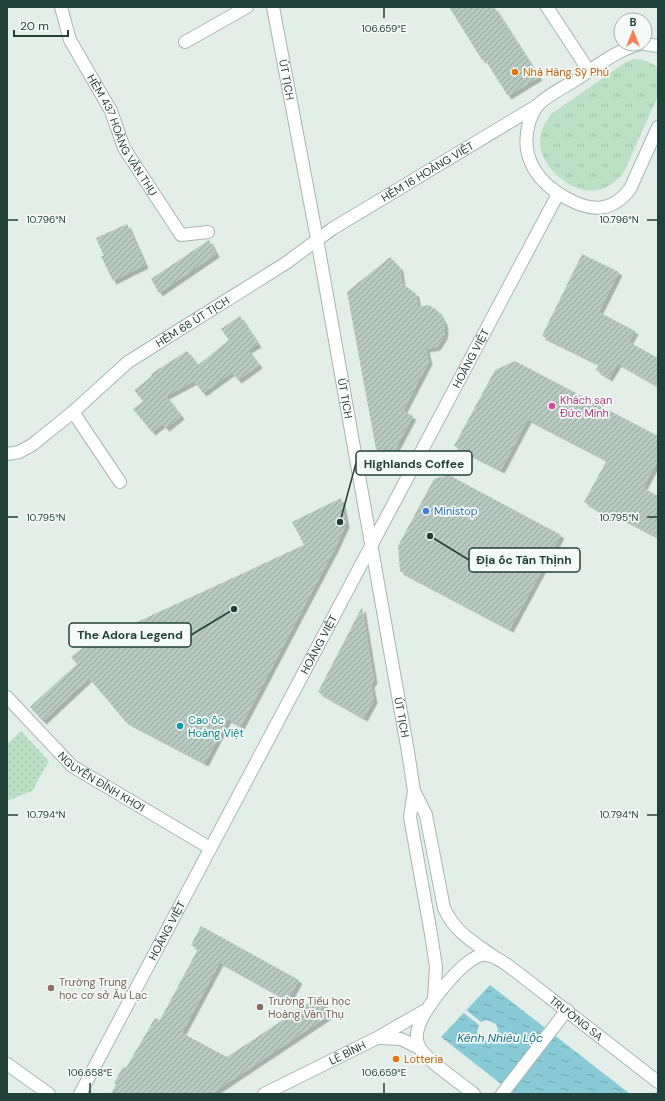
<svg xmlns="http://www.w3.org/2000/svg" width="665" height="1101" font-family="'DM Sans',sans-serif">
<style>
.grass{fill:url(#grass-dots)}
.park{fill:url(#park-tufts)}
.water{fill:url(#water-ripples)}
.pier{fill:#e3eee9}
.building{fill:url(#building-hatch);filter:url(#shadow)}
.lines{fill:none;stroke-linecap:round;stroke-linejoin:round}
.minor-casing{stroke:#a5b7b0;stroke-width:14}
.tertiary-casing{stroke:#a5b7b0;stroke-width:14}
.minor{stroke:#fff;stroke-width:12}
.tertiary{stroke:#fff;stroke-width:12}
.ticks{fill:none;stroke:#214138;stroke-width:1.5}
.food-dot{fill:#e8710a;stroke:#f4faf7;stroke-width:1.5}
.hotel-dot{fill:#d1479c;stroke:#f4faf7;stroke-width:1.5}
.shop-dot{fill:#3f7fe0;stroke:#f4faf7;stroke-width:1.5}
.culture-dot{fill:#0f9aa8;stroke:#f4faf7;stroke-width:1.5}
.education-dot{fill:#8d6e63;stroke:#f4faf7;stroke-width:1.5}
.labels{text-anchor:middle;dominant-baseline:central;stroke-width:3.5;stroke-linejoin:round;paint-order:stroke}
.food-label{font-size:11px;fill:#c56008;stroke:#f4faf7;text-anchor:start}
.street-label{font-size:11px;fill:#214138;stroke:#f4faf7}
.hotel-label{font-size:11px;fill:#b23c85;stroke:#f4faf7;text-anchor:start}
.shop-label{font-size:11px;fill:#366cbe;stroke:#f4faf7;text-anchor:start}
.culture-label{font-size:11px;fill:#0d838f;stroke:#f4faf7;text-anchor:start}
.education-label{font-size:11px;fill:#785e54;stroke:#f4faf7;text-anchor:start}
.water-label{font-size:12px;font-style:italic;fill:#176f81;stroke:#f4faf7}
.ticks-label{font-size:10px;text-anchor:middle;fill:#214138;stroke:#f4faf7;stroke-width:3.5;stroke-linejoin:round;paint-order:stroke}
.leader{fill:none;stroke:#214138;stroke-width:1.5}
.callout-dot{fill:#214138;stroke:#f4faf7;stroke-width:1.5}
.callout{fill:#f4faf7;stroke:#214138;stroke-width:1.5}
.callout-label{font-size:12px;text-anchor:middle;font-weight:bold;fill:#214138}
</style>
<defs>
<pattern id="grass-dots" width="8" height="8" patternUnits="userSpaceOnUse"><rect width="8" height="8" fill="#bbe0c5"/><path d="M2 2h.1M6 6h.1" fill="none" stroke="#a0c1aa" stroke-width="1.8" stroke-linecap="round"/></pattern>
<pattern id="park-tufts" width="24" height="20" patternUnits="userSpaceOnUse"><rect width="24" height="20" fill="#bbe0c5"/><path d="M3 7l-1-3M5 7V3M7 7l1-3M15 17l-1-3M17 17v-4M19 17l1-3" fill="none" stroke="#a0c1aa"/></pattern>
<pattern id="water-ripples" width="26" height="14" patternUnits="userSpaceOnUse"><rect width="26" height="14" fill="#88cad6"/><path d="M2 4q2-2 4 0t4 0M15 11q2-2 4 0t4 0" fill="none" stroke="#6fa6af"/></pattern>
<pattern id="building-hatch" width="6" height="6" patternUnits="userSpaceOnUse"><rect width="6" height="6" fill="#b8c9c2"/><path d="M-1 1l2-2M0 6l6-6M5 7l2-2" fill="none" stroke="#95a59f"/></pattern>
<filter id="shadow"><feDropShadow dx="3.5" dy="3.5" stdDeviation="0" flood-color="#0004"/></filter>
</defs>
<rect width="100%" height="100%" fill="#e3eee9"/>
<path class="grass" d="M21,731l28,30 -17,30 -25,10v-57z"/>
<path class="park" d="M633,59c10,0 17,2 25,9v28l-34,76c-7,9 -15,16 -27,18 -25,5 -57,-23 -57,-48 0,-11 5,-19 11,-28l75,-52z"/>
<path class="water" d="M490,985l140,109h-116l-73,-57z"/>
<path class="pier" d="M466,1010l15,12 6,-2 9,4 2,6 -4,9 -7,2 -6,-3 -4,-6 2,-7 -15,-12z"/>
<path class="building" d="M449,7h45l45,70 -31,19 -24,-38 -2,2z
M127,224l18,41 -32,16 -12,-25h3l-8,-18z
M209,240l7,14 -57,39 -8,-14z
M582,254l37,18 -20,40 36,19 -6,11 29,16v28l-40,-23 -9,15 -13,-8 3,-6 -57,-28z
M390,257l10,11 2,15 14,11 2,13 11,-2 9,6 6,11 1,8 -1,6 -7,11 -11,2 3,12 -26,50 10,5 -22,41 -15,-8 -29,-157z
M240,316l18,28 -10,6 11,15 -21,15 -6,-8 -29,21 -9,-12 -28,15 15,20 -15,12 -4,-4 -10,8 -19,-23 10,-8 -9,-11 18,-14 -1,-2 36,-23 11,14 31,-25 -8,-11z
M515,361l143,75v24l-15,28 15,8v41l-44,-23 -2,4 -28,-16 23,-42 -79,-41 -27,51 -47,-24 41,-76z
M449,475l112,60 -51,94 -110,-58 -2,-25 36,-67z
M341,498l5,26 -10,22 -95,180 -13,-7 -23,44 -80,-42 -36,-43 -46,43 -13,-14 47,-43 -6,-7 14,-11 219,-101 -12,-23z
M362,607l12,73 -3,4 3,16 -10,18 -46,-26z
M201,926l98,54 -11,20 -68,-38 -38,71 45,24 92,-61 12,18 -120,80h-100l5,-10 -2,-1 9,-16 3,1 29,-50 5,2 38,-71 -7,-4z"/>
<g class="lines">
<defs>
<g id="minor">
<path id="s1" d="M61,7l9,33 41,71 13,37 57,87 27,-3"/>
<path d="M547,7l42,64"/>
<path d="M185,42l62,-35"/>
<path d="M640,44c-23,6 -43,22 -63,35 -12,8 -28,15 -38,25 -5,5 -8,13 -10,19 -10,35 10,61 39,76 24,13 44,13 62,-10l28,-62"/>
<path d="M645,44l13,2"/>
<path d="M73,412l47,70"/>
<path id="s2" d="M7,454l12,-2 13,-7 41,-33 55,-50 158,-99 46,-34 206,-124"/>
<path id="s3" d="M7,697l65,69 138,82"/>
<path id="s4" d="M80,1094l478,-900"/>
</g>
<g id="tertiary">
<path id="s5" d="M273,7l44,232 91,513 6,39 -4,26 21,117 5,33 -2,32"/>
<path d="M414,791l12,24 18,93c10,23 29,34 49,48"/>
<path d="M380,1038l21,1 18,9"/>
<path d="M7,1064l42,30"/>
<path id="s6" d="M264,1094l113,-56 47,-27"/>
<path id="s7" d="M474,1094c-12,-10 -50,-35 -55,-48 -4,-7 -2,-16 1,-23 6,-17 45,-67 63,-68 12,-1 25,11 35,18l140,109"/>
<path d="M502,1094l65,-84"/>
</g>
</defs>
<use href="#minor" class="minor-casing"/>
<use href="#tertiary" class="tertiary-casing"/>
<use href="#minor" class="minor"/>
<use href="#tertiary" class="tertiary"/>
</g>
<path class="ticks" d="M384,8v10M8,220h10M647,220h10M8,517h10M647,517h10M8,815h10M647,815h10M90,1083v10M384,1083v10"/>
<g class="food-dot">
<circle cx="515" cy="72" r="4"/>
<circle cx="396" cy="1059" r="4"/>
</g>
<circle class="hotel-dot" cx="552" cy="406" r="4"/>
<circle class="shop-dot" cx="426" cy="511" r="4"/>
<circle class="culture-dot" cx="180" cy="726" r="4"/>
<g class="education-dot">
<circle cx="51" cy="988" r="4"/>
<circle cx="260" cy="1007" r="4"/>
</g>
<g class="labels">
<g class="food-label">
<text x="523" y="72">Nhà Hàng Sỹ Phú</text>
<text x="404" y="1059">Lotteria</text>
</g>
<g class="street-label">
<text stroke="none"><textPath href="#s5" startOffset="74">ÚT TỊCH</textPath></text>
<text stroke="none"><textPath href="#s1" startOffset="143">HẺM 437 HOÀNG VĂN THỤ</textPath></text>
<text stroke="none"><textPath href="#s2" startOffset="509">HẺM 16 HOÀNG VIỆT</textPath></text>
<text stroke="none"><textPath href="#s2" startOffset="230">HẺM 68 ÚT TỊCH</textPath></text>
<text stroke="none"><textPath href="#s4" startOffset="833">HOÀNG VIỆT</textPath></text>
<text stroke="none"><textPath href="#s5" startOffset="398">ÚT TỊCH</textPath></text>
<text stroke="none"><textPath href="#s4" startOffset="509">HOÀNG VIỆT</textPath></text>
<text stroke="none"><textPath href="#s5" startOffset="722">ÚT TỊCH</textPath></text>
<text stroke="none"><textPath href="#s3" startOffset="128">NGUYỄN ĐÌNH KHƠI</textPath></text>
<text stroke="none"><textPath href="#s4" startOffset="185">HOÀNG VIỆT</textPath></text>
<text stroke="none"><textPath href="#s7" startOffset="306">TRƯỜNG SA</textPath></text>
<text stroke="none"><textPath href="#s6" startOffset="93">LÊ BÌNH</textPath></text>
</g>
<g class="hotel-label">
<text x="560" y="400">Khách sạn<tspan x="560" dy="13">Đức Minh</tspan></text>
</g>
<g class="shop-label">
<text x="434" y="511">Ministop</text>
</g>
<g class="culture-label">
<text x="188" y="720">Cao ốc<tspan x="188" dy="13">Hoàng Việt</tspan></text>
</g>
<g class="education-label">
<text x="59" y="982">Trường Trung<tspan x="59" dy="13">học cơ sở Âu Lạc</tspan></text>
<text x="268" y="1001">Trường Tiểu học<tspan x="268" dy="13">Hoàng Văn Thụ</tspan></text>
</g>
<g class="water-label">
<text x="500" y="1038">Kênh Nhiêu Lộc</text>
</g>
</g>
<g class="ticks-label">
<text x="384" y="32">106.659°E</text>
<text x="46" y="223">10.796°N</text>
<text x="619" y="223">10.796°N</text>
<text x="46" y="521">10.795°N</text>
<text x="619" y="521">10.795°N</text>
<text x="46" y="818">10.794°N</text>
<text x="619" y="818">10.794°N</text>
<text x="90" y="1076">106.658°E</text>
<text x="384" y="1076">106.659°E</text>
</g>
<path class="leader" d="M340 522L356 463M430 536L469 560M234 609L191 635"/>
<g class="callout-dot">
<circle cx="340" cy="522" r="4"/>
<circle cx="430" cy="536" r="4"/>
<circle cx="234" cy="609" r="4"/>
</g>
<g class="callout">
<rect x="356" y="451" width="116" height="24" rx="4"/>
<rect x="469" y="548" width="111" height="24" rx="4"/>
<rect x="69" y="623" width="122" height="24" rx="4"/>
</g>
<g class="callout-label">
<text x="414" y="468">Highlands Coffee</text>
<text x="524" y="564">Địa ốc Tân Thịnh</text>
<text x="130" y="639">The Adora Legend</text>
</g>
<rect width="665" height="1101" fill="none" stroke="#214138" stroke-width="16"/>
<g transform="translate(633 32)"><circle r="19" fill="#f4faf7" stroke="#a0b0ab"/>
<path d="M0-3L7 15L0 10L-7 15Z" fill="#fa7d54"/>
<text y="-6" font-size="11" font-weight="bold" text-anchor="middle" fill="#214138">B</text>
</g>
<path d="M14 30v6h54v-6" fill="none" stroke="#214138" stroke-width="2"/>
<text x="20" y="30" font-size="12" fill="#214138" stroke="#f4faf7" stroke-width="3" paint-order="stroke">20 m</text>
</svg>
